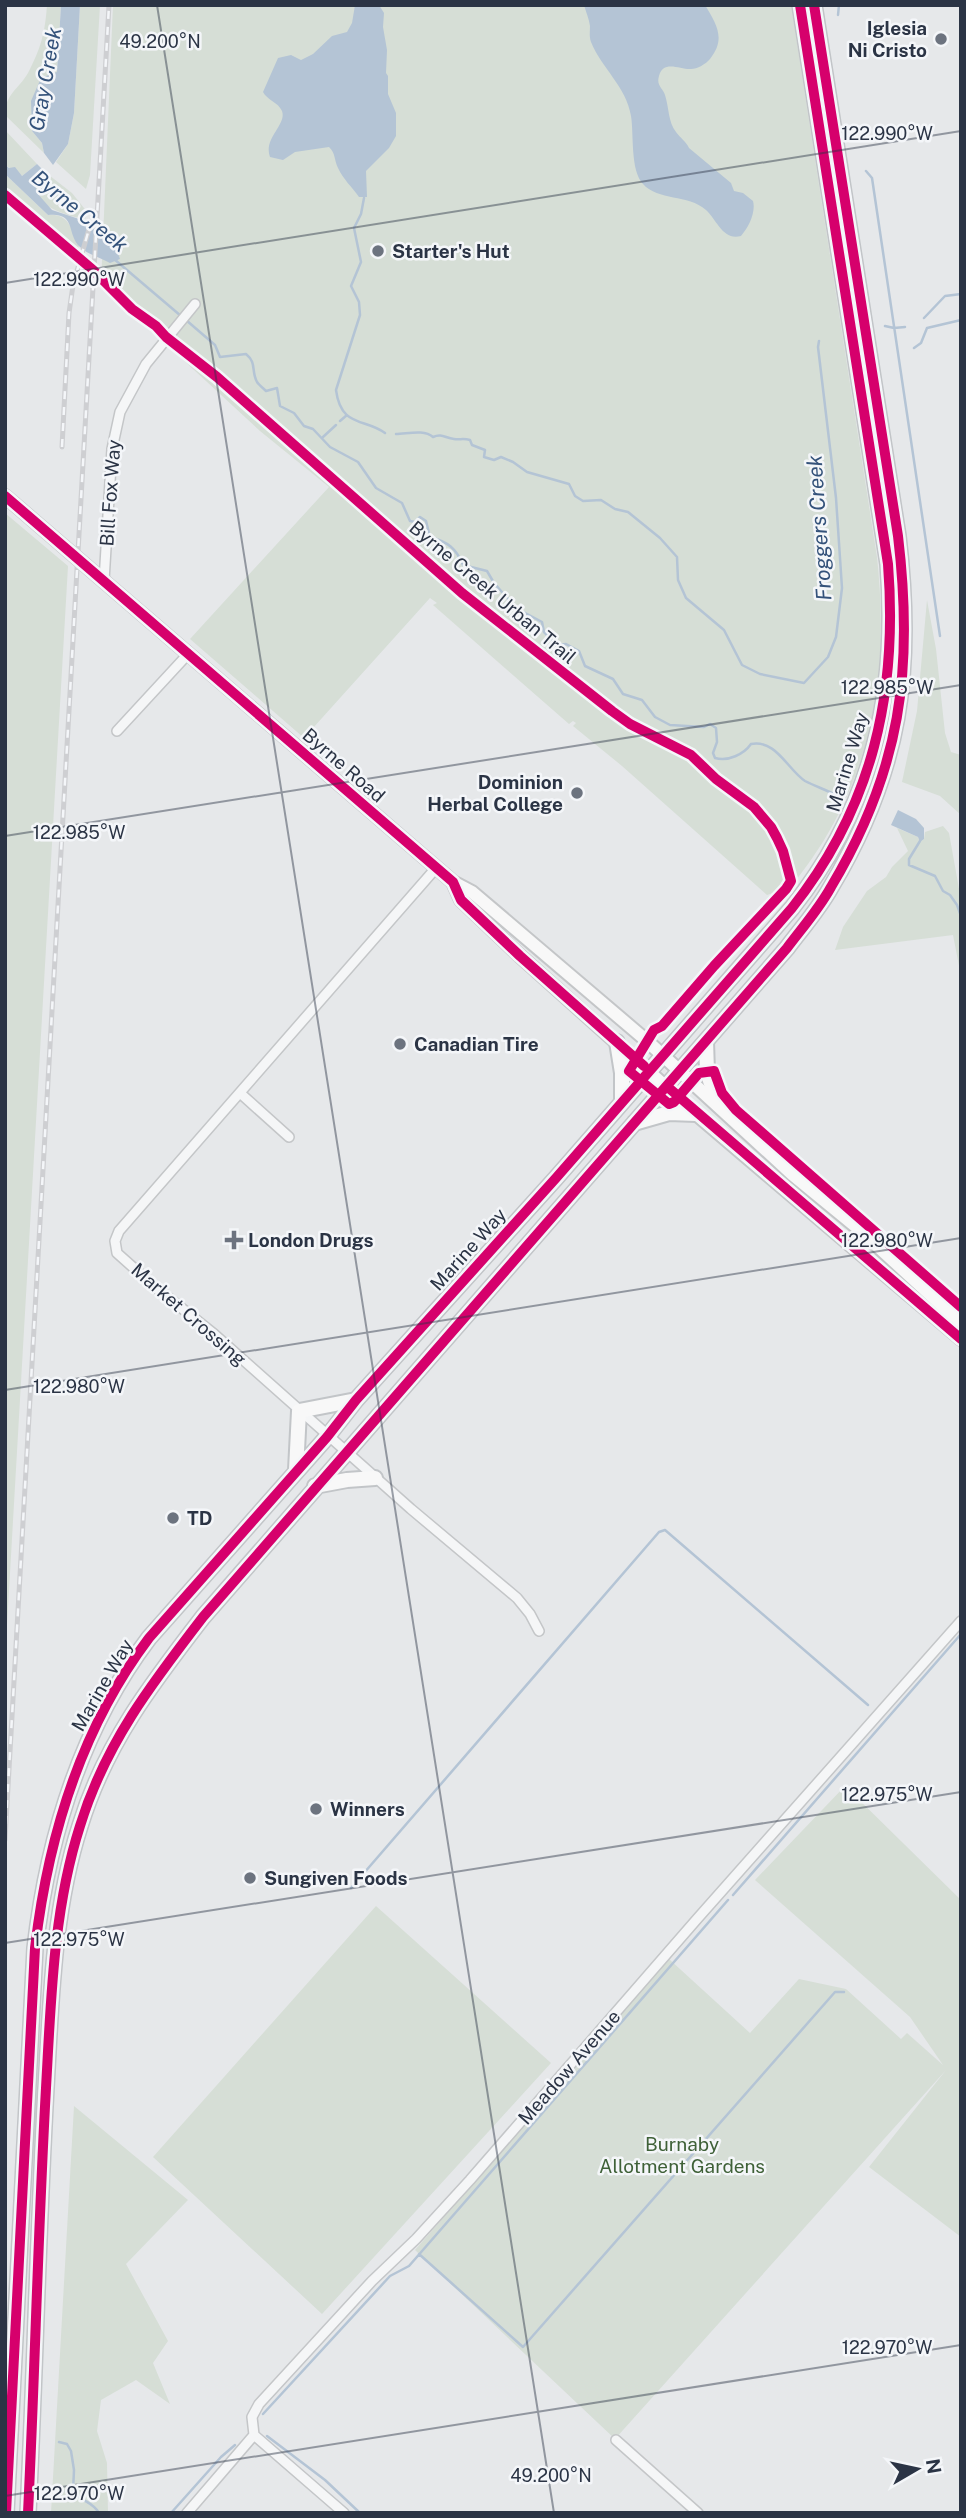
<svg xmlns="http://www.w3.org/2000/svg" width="966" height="2518" font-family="'Public Sans',sans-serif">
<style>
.green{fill:#d6ded6}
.water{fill:#b4c4d5}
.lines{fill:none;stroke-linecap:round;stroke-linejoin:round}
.stream{stroke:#b4c4d5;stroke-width:2.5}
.street-casing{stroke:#c4c6c8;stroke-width:12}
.secondary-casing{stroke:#c4c6c8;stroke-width:16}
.primary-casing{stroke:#c2c5c8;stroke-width:18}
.street{stroke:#f5f6f7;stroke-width:9}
.secondary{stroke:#f8f8f8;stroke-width:12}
.primary{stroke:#f8f8f8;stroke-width:14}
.rail-casing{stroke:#cecfd2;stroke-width:5}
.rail{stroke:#f4f6f9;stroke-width:2.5;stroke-dasharray:8;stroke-linecap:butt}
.cycleway-casing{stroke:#f4f6f9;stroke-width:15}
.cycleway{stroke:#d6006c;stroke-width:10}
.ticks{fill:none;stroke:#2b3445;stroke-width:2;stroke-opacity:0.45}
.poi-dot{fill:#6c737f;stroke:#f4f6f9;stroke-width:2.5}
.labels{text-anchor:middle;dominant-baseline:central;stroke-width:5;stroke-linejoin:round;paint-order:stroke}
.poi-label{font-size:19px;font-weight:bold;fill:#2b3445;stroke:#f4f6f9;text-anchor:start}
.street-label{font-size:19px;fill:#2b3445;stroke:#f4f6f9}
.park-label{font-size:19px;fill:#3f6138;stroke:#f4f6f9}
.water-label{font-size:21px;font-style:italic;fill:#34527a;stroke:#f4f6f9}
.ticks-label{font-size:18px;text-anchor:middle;fill:#2b3445;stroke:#f4f6f9;stroke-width:5;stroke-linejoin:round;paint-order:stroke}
</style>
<rect width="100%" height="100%" fill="#e6e8ea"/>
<path class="green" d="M47,5h14l-4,67 -25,59 10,12 2,10 -39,-38c0,-21 13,-25 23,-42 13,-25 17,-40 19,-68z
M80,5h20l-10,170 -4,14 -30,-27 12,-18 6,-31z
M113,5h678l86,552c14,128 -9,244 -97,342l-7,-6 -6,2 -145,-129 -49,-40 3,-3 -3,-2 -4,3 -136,-119 4,-2 -7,-5 -126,140 -114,-99 139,-152 -69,-56 -159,-147z
M5,130l32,34 -15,12 -17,-11z
M45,172l27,21 16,20 -3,6c-13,-2 -53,-13 -49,-32 1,-5 6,-11 9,-15z
M5,174l43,41c21,-2 24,15 31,31l-3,6 -71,-59z
M5,513l63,53 -63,1094z
M927,600l9,49 9,84 6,19 10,3v60l-21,-19 -38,-14 15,-71z
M943,826l6,7 12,67v76l-8,-41 -118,15 8,-23 24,-36 19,-14 6,-10 16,-16 -11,-23 21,9 2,5 4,-3 1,-7z
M845,1786l116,114v337l-92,-70 77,-97 -331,369 -200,-189 254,-291 81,74 49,-54 47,10 55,50 6,-6 36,32 -33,-48 -155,-137z
M376,1906l175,157 -229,251 -169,-157z
M74,2106l114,94 -62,64 42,77 -15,22 17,41 -34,-24 -35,20 -4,31 10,32 1,50h-57z"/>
<path class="water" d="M61,5h19l-6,108 -6,31 -15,21 -9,-12 -2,-10 -10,-12 -1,-30 10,-23 16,-6z
M355,5h24l5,8 -1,14 4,23 -1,23 2,3v18l8,19v23l-7,12 -23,23 1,26h-8c-7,-10 -16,-18 -21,-29 -4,-8 -2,-14 -9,-21l-34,5 -12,8 -13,-3c-7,-19 17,-32 12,-46 -4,-9 -15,-11 -19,-19l15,-34 13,-3 10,5 12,-6 19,-18 15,-4 5,-9z
M584,5h121c12,20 21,34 5,54 -4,5 -13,10 -19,10 -10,1 -28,-10 -32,7 -3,10 4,12 6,19 4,12 3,27 11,37 4,6 10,9 13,16l42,35 3,8 9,2 10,8c3,11 -4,26 -12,35 -18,5 -24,-16 -35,-26 -18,-16 -48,-9 -63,-26 -13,-14 -9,-50 -12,-68 -5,-30 -29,-47 -40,-74 -2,-6 -1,-11 -1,-16 -1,-7 -4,-14 -6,-21z
M37,164l8,8 -9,15 1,6 15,17 51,17 12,18 5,14 -10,4c-9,-5 -23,-9 -30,-16 -14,-13 -3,-35 -32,-32l-43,-41v-9l4,3 6,-1 7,9z
M898,810l18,9 8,9v11l-4,3 -2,-5 -27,-12z"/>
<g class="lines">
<path class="stream" d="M838,15l1,-10
M866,171l6,7 68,458
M364,198l-3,16 -7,14 7,34 -10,24 8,16 1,13 -24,75c5,38 29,28 49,43
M114,259l67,57
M924,318l21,-22 16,-2
M186,320l29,25 5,12 26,-3c11,9 5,17 11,28 2,3 6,6 9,9l11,-3 3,18 14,7 10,13 9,3 17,18 28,15 18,26 26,15 8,18 5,1 5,-5 6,4 4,16c18,5 26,11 33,28l24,6 7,12 22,25 26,14 2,10 13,13 9,-1 13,7 6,15 28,13 10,15 19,6 13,17 15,8 34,2 6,-3 6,4 1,14 -4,11 2,5c13,4 29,-4 36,-14 25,-5 37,26 54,37 10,5 21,9 31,14
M885,326l9,2 11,-1
M914,348l7,-5 6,-15 34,-8
M340,421l7,-6
M396,434c11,0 28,-5 37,3 9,-4 12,1 21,2 6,1 9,-1 16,1l2,5 13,5 -1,7 10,3 7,-3 12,5 14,10 42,12 6,12 8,5 18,-1 14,9 13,3 32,26 17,19 1,23 8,18 38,32 18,35 18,9 44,9 24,-26 8,-20 6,-49 -6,-90 -18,-151 1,-6
M323,437l13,-12
M920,841l-11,18v6l26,11 8,15 7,4 7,10 4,11
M351,1888l308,-356 6,-2 203,175
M733,1895l228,-261
M419,2254l104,93 312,-355h9
M263,2414l127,-138 19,-10 319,-366
M267,2436l58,44 35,33
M59,2442l8,2 4,7 3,19 -1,22c8,9 20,10 26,21
M171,2513l50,-56 14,-12"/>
<defs>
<path id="street" d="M104,581l8,-132 8,-37 26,-48 49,-60
M117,731l72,-78
M436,868l-317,363 -4,10 2,12 37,33 60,48 197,175 106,89 13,16 9,17
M240,1093l49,44
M254,2435l-2,-18 7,-13 113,-123 44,-42 54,-59 227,-261 264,-298
M254,2435l90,78
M616,2440l82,73
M187,2513l67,-78"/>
<path id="secondary" d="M5,496l448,386 19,10 175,149 145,133 67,55 102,94
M453,882l8,18 59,56 176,158 265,225"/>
<path id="primary" d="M706,1041l1,31 11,32
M617,1042l5,31v29
M634,1123l35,-10 27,1
M296,1470l3,-59 57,-11
M315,1486l32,-6 28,-2
M6,2513l29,-565c13,-111 46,-220 114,-310l178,-201 29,-37 200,-222 236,-270c81,-102 106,-215 96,-344l-88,-559
M28,2513c7,-142 10,-283 18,-425 5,-87 7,-178 34,-262 25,-82 72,-143 123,-209l584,-669c15,-20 32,-39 44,-61 70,-117 83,-217 67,-351l-84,-531"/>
</defs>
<use href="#street" class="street-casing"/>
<use href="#secondary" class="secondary-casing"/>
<use href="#primary" class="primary-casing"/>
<use href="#street" class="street"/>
<use href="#secondary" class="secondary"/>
<use href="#primary" class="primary"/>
<defs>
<path id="rail" d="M62,447l7,-134 4,-28 16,-56
M5,1840l104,-1835"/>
</defs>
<use href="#rail" class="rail-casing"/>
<use href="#rail" class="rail"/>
<defs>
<path id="cycleway" d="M5,195l88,75 39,39 24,17 10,11 51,40 245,216 150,118 18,13 61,31 25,24 38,28 17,20 6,11 6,13 8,30 -5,8 -72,77 -52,60 -8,4 -25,41 40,33 5,-2 25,-29 15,-2 8,22 14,17 225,197
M5,496l448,386 8,18 59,56 124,110
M670,1089l291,250
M6,2513l29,-565c13,-111 46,-220 114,-310l178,-201 29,-37 200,-222 236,-270c81,-102 106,-215 96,-344l-88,-559
M28,2513c7,-142 10,-283 18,-425 5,-87 7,-178 34,-262 25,-82 72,-143 123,-209l584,-669c15,-20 32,-39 44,-61 70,-117 83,-217 67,-351l-84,-531"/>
</defs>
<use href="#cycleway" class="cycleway-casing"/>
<use href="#cycleway" class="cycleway"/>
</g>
<path class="ticks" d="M157,5l397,2508M5,283l956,-152M5,836l956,-151M5,1390l956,-152M5,1943l956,-151M5,2496l956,-151"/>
<g class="poi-dot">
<circle cx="941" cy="39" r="7"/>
<circle cx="378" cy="251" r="7"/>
<circle cx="577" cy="793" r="7"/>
<circle cx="400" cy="1044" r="7"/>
<path d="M230.5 1229.5h7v7h7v7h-7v7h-7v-7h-7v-7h7z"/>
<circle cx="173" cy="1518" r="7"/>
<circle cx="316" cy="1809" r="7"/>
<circle cx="250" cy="1878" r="7"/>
</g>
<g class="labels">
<g class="poi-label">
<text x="927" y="28" text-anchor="end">Iglesia<tspan x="927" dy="22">Ni Cristo</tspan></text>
<text x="392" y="251">Starter's Hut</text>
<text x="563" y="782" text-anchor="end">Dominion<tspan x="563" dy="22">Herbal College</tspan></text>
<text x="414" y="1044">Canadian Tire</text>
<text x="248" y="1240">London Drugs</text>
<text x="187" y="1518">TD</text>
<text x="330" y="1809">Winners</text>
<text x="264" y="1878">Sungiven Foods</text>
</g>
<g class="street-label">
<text transform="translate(110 493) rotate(-86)">Bill Fox Way</text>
<text transform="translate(493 592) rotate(40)">Byrne Creek Urban Trail</text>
<text transform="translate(847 762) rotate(-73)">Marine Way</text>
<text transform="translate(344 765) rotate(41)">Byrne Road</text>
<text transform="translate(468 1249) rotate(-48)">Marine Way</text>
<text transform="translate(189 1314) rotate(41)">Market Crossing</text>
<text transform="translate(102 1685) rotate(-60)">Marine Way</text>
<text transform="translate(569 2067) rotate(-49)">Meadow Avenue</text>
</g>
<g class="park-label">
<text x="682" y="2144">Burnaby<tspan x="682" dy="22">Allotment Gardens</tspan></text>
</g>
<g class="water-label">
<text transform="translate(45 79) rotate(-80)">Gray Creek</text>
<text transform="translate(80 211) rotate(39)">Byrne Creek</text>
<text transform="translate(819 528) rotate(-94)">Froggers Creek</text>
</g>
</g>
<g class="ticks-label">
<text x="160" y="48">49.200°N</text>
<text x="887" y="140">122.990°W</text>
<text x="79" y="286">122.990°W</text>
<text x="887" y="694">122.985°W</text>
<text x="79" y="839">122.985°W</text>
<text x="887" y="1247">122.980°W</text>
<text x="79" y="1393">122.980°W</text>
<text x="887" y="1801">122.975°W</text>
<text x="79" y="1946">122.975°W</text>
<text x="887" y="2354">122.970°W</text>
<text x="551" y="2482">49.200°N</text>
<text x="79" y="2500">122.970°W</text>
</g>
<rect width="966" height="2518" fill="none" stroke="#2b3445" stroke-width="14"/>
<g transform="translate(917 2469) rotate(81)" stroke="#f4f6f9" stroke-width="5" paint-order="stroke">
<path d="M0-5L12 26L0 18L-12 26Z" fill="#2b3445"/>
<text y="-10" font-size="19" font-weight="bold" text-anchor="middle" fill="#2b3445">N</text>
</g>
</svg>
